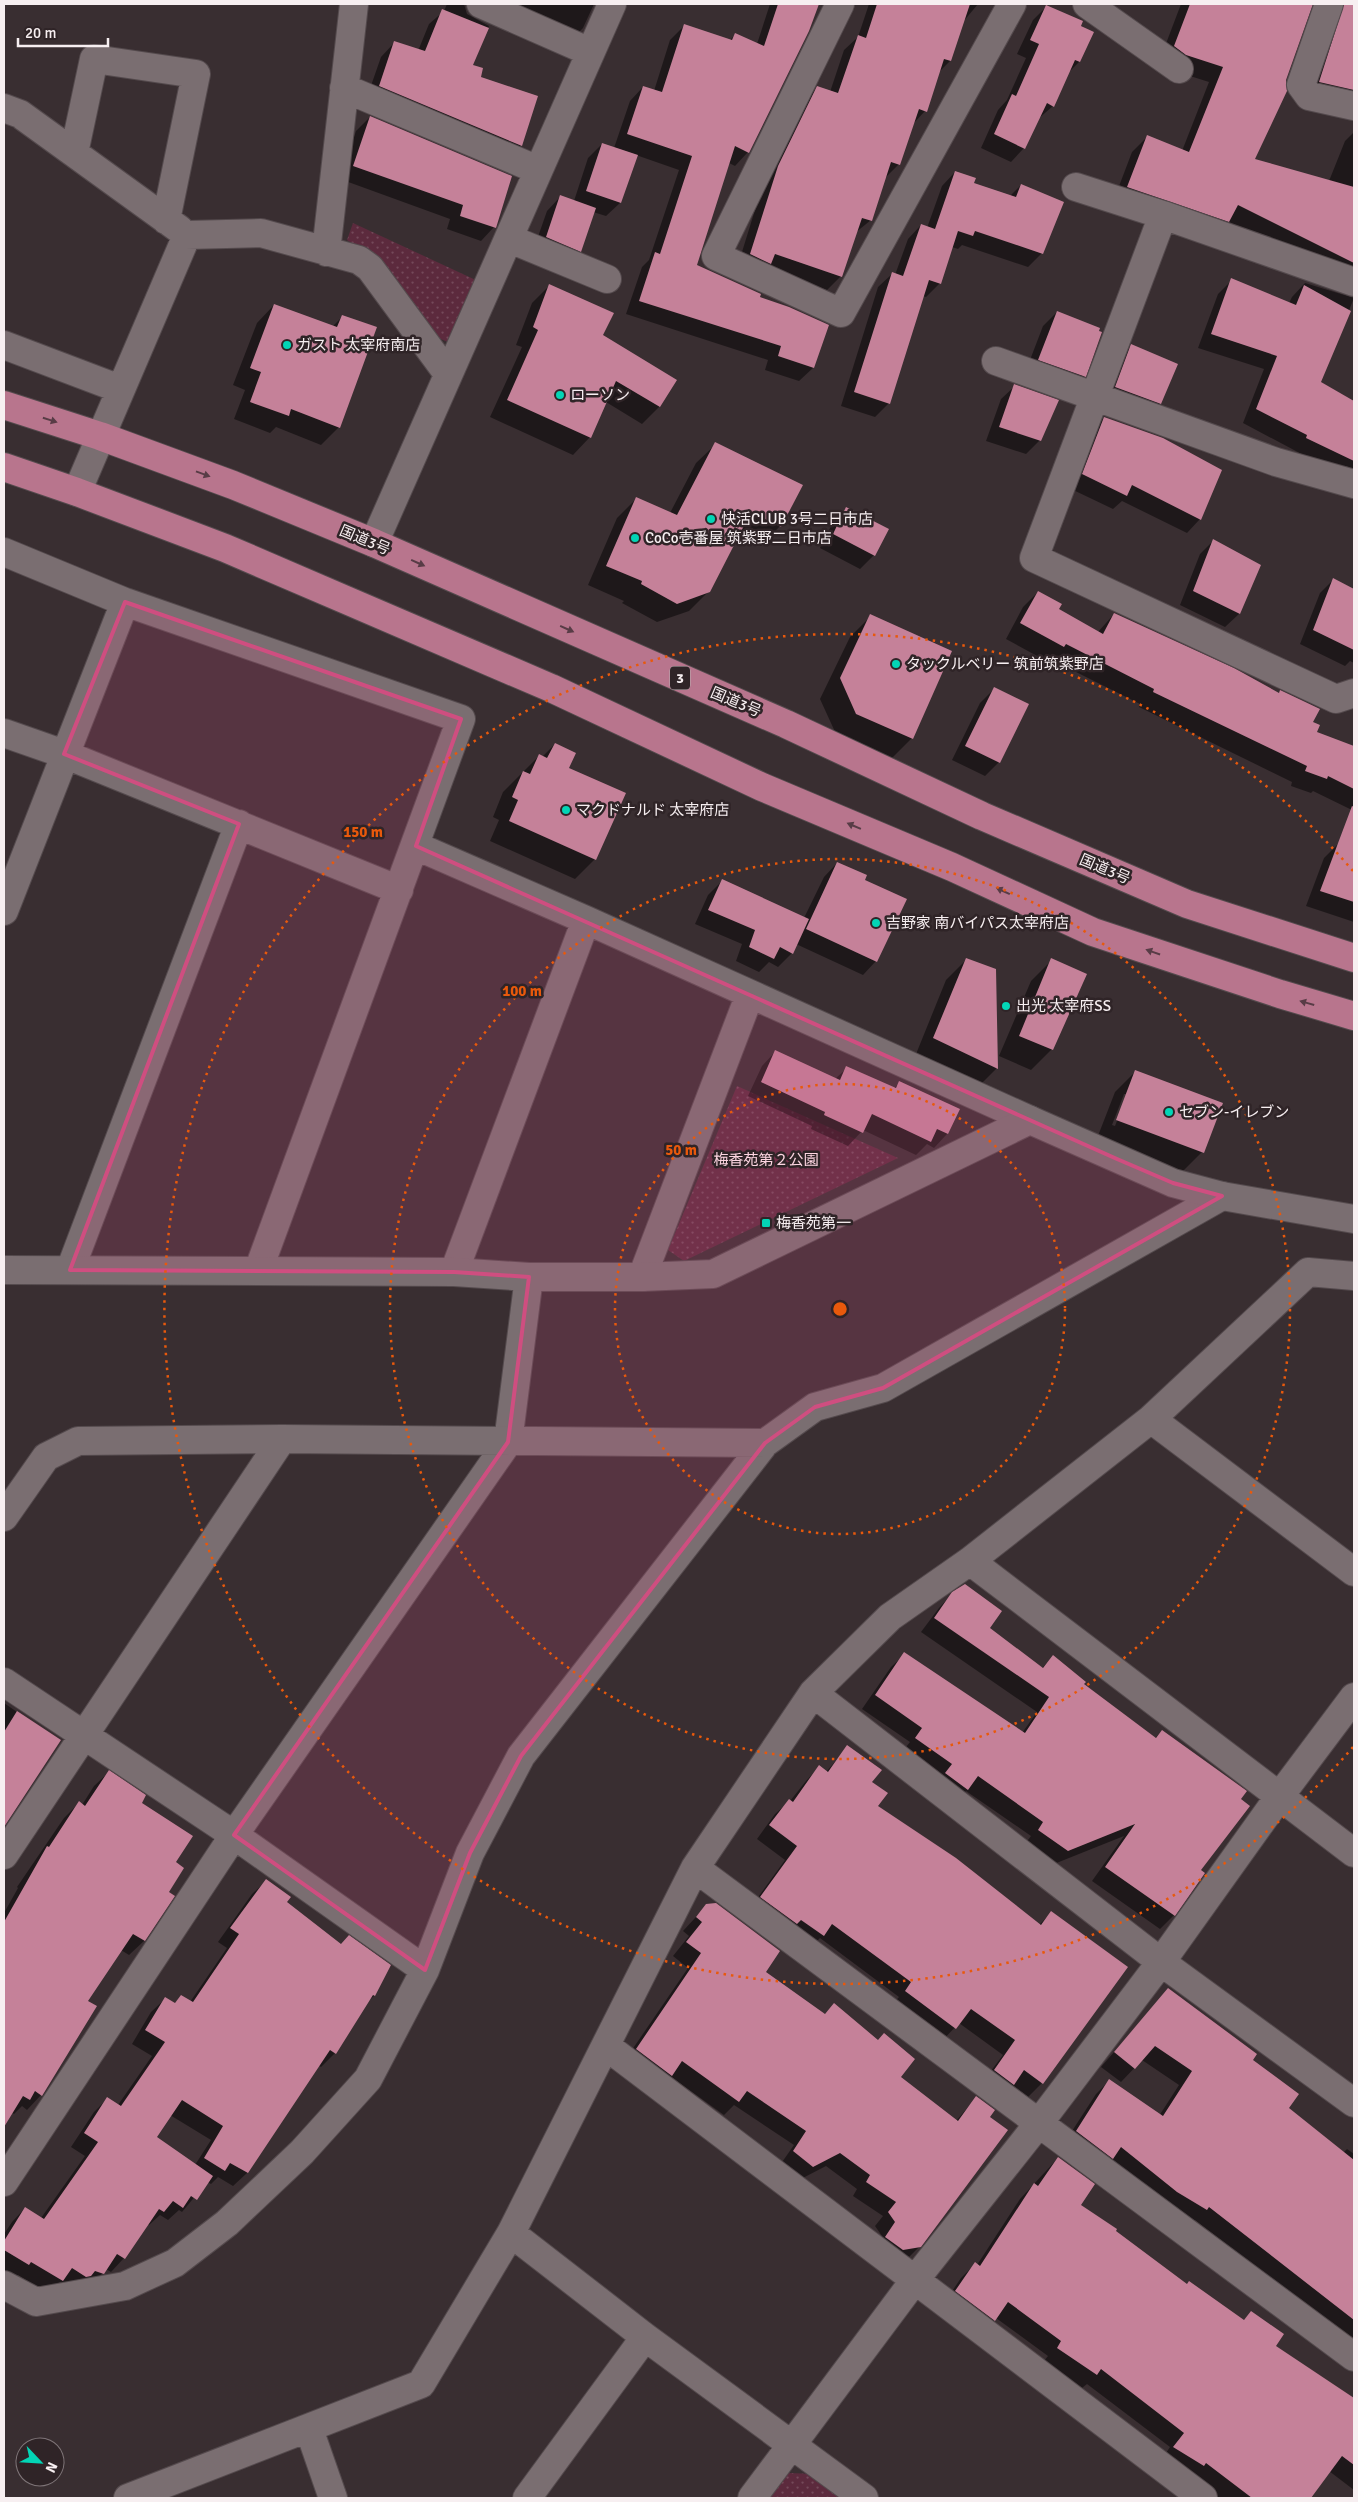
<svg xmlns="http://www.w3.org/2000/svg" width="1358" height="2502" font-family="Signika,'Noto Sans JP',sans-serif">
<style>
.park{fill:url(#park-dots)}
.shadow{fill:#0007;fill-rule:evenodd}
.building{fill:#c58199}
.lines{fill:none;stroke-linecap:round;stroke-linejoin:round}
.minor-casing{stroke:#544a4d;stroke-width:30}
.tertiary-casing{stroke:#544a4d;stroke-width:30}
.trunk-casing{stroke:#544a4d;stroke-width:30}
.minor{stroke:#7a6e71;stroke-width:28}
.tertiary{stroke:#7a6e71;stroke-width:28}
.trunk{stroke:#b8758d;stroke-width:28}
.oneway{fill:#583c46}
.marked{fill:#cf4e80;fill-opacity:0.2;stroke:#cf4e80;stroke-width:4;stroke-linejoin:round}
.ring{fill:none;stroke:#e8590c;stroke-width:2.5;stroke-dasharray:2.5 5}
.poi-dot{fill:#03d5b6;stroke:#2f2427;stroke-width:2}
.labels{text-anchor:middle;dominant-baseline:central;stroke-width:5;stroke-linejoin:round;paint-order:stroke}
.shield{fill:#2f2427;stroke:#bbb2b4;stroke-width:1}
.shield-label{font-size:14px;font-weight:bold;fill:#f7eff1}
.poi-label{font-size:15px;fill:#f7eff1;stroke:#2f2427;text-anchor:start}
.street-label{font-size:15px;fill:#f7eff1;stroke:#2f2427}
.park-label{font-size:15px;fill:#fdd5e1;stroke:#2f2427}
.centre{fill:#e8590c;stroke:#2f2427;stroke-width:2.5}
.ring-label{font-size:15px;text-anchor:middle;font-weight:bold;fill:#e8590c;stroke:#2f2427;stroke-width:5;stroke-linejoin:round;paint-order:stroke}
</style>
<defs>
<pattern id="park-dots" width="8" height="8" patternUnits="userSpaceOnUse" patternTransform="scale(1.25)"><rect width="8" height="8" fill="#5c2a3d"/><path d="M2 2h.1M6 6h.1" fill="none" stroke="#74495a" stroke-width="1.8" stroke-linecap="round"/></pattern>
</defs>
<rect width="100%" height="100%" fill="#392e31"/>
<path class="park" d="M353,223l127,59 -27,62 -20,-8 -45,-68 -41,-28z
M737,1086l161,72 -214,103 -16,-11z
M789,2473l25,1 32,24h-78z"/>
<path class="shadow" d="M447,4h17l3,10 22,12 -17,40 7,12 58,19 -16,48 -14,14 -141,-59 15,-43 13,-14 24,8 11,-27 15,-13z
M475,4h119l-11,24 -14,14z
M770,4h48l-70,148 -13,14 -6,-3 -34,102 64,33 54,70 -14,13 -34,-11 3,-10 -142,-46 16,-47 7,-7 30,-90 -43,-15 -16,48 -14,13 -13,-4 -13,39 -14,14 -33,-14 14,-40 13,-14 14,4 14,-43 14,-14 12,4 16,-47 13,-14 11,4 16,-51 14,-14 45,15 6,-6 22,9z
M869,4h109l-15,18 -13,39 -12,12 -13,38 -12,13 -14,40 -14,14 -14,42 -16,13 -14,43 -14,14 -62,-21 -28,-1 27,-87 39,-79 14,-14 13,4 14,-42 14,-13z
M1181,4h130l-26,76 -32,80 76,21 16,-40 9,-9v159l-241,-89 19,-50 15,-15 35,14 27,-69 -38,-12 -12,-8z
M1317,4h37v113l-50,-20z
M1047,6l45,26 -13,30 -10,10 -16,34 -15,13 -14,29 -13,14 -30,-14 17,-38 9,-10 19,-42 -9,-4 16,-34z
M370,117l124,110 -13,14 -34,-12 3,-10 -110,-40 16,-48z
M955,172l18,12 37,12 11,-11 21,68 -14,14 -66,-22 -4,4 -6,-2 -12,36 -14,14 -3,-1 -34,107 -14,14 -34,-11 37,-119 14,-13 3,1 13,-36 13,-14 6,3 15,-42z
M1232,280l57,23 3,-6 13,-14 49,15 -34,84 34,19v69l-8,-4 -7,8 -96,-51 21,-54 -66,-21 20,-54z
M549,286l53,50 73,44 -16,27 -17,17 -36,-22 -16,35 -17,18 -83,-38 32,-70 -6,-2 16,-42z
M274,305l58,22 10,-10 -3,110 -18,18 -45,-18 -6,6 -36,-14 11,-29 -12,-5 24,-62z
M1057,312l27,64 -13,14 -46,-17 18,-47z
M1131,346l29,57 -14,14 -44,-16 16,-41z
M1015,386l25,54 -14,14 -40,-13 15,-42z
M1104,418l96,101 -13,14 -65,-32 -9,8 -44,-21 21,-56z
M716,444l64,82 -19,20 -23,-12 -29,57 -20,20 -32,11 -35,-19 2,-2 -36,-16 29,-67 19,-19 34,14 26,-50z
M847,508l40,22 -13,25 -14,14 -40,-21 13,-26z
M1214,540l45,26 -20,48 -14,13 -45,-22 20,-51z
M1334,579l20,11v73l-4,-2 -5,5 -45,-22 20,-51z
M1038,592l19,17 41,23 16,-18 164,80 2,-2 32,31 3,9 39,15v64l-41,-20 -2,2 -20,-7 1,-4 -153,-75 1,-3 -90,-45 -2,3 -42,-23 17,-32z
M871,616l41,122 -21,21 -55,-25 -16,-35 30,-62z
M994,689l5,73 -14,14 -33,-16 28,-57z
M555,744l12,24 28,91 -20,20 -85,-38 9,-21 -6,-3 10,-25 36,-36 3,1z
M1339,843l15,6v73l-48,-16 18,-48z
M837,863l27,17 12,81 -13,14 -67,-31 -4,9 -14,14 -9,-5 -10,10 -23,-11 6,-17 -47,-20 13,-29 14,-14 82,37 20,-41z
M967,959l27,11 2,99 -20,20 -62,-30 32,-79z
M1052,960v89l-21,21 -32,-14 32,-75z
M775,1052l60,27 12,-11 47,20 6,-5 58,27 -11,24 -13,14 -7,-4 -11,11 -53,-25 -15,16 -37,-17 1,-3 -64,-30 14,-30z
M1136,1071l66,81 -20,20 -86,-31 19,-49zM1124,1094h3l-12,32 -3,-1z
M953,1593l35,35 54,40 11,-11 29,28 73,53 7,-7 37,139 4,3 -29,42 -14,14 -68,-48 32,-45 -70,28 -29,-20 6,-8 -65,-45 -12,12 -52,-51 8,-10 -48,-33 29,-42 14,-13 117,79 15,-21 -116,-80 18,-24z
M4,1703l55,38 -55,85z
M848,1747l23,36 6,23 162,119 13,-13 -10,171 -14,14 -16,-12 -13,13 -18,-14 22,-29 -44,-32 -17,18 -50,-36 7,-8 -79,-59 -11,11 -61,-38 37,-51 -28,-21 18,-25 15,-13 16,-20 13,-14 7,5z
M109,1772l31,31 34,60 -7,29 6,4 -29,45 -15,14 -8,-5 -35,51 -45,94 -14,15 -5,-4 -8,8 -3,-2 -7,12v-211l14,-25 -1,-1 47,-69 15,-15 3,2 12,-19z
M266,1881l19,21 55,43 49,20 -15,31 -7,6 -32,51 -14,14 -3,-2 -71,108 -14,13 -15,-9 -7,7 -4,-2 -25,30 -3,-2 -11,10 -8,-5 -11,10 -1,-1 -24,34 -13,14 -5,-3 -16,18 -18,3 -12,-8 -12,12 -30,-19 -3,3 -11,-7v-37l8,-12 13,-14 16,10 44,-62 -14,-9 23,-35 13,-13 11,6 34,-49 -20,-12 19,-32 14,-13 9,5 7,-7 9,5 37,-54 -9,-6 34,-48zM170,2115l41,25 -16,25 -40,-27z
M707,1905l57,68 60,42 10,-10 65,72 57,44 20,-23 -56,148 -14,14 -34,-9 10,-15 -7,-10 8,-10 -30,-20 4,-7 -31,-23 -27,14 -19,-15 14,-20 -60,-40 -10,10 -54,-39 -13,13 -34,-26 65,-95 -15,-12 16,-20 -6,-5z
M1168,1990l83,70 37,49 55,44 4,-4 7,5v189l-159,-123 -3,3 -129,-78 33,-51 13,-13 50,35 20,-31 -37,-25 -21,22 -20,-15z
M1058,2158l21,47 108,80 56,36 8,-8 23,33 80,53v91l-25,-19 -20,27h-90l-28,-21 -31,-15 10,-15 -83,-63 -5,4 -39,-26 5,-6 -52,-38 -16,16 -38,-28 19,-28 14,-14 2,1 43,-66z"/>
<path class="building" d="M778,4h41l-10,27 -60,122 -14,-7 -38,119 64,29 -1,3 29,10 40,18 -15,43 -36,-12 3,-10 -142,-45 16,-49 5,2 32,-98 -65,-22 16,-48 19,6 22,-68 48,16 3,-7 29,13z
M877,4h93l-19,57 -7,-2 -17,53 -8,-3 -19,56 -9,-3 -19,59 -10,-3 -20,59 -67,-23 -4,10 -21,-10 28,-88 39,-80 21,7 20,-58 8,3z
M1190,4h123l-27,76 1,11 -32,68 99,28v76l-116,-58 -9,17 -102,-35 20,-52 42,17 34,-85 -37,-12 -12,-9z
M1344,4h10v86l-35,-8z
M1046,5l37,16 -2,5 13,6 -14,30 -5,-2 -21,47 -7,-4 -22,46 -31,-15 18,-40 4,2 23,-52 -9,-4z
M442,9l47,19 -16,37 10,3 -2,9 57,19 -16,50 -143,-60 15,-45 31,10z
M370,116l142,60 -16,52 -36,-12 3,-11 -110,-39z
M602,143l36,12 -17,48 -35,-12z
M955,171l21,7 -2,5 42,14 5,-13 43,18 -21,52 -68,-23 -2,5 -15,-5 -17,53 -12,-4 -39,124 -36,-12 38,-120 11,4 18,-52 14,5z
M560,195l36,13 -15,44 -35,-15z
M1231,278l65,27 8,-20 47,26 -30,71 33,19v60l-48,-23 1,-3 -51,-26 21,-53 -66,-22z
M549,284l65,29 -11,22 74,45 -17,27 -44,-26 -25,57 -84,-38 31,-70 -5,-3z
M274,304l63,23 5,-12 35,12 -37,101 -49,-19 -2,7 -39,-14 11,-30 -11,-4z
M1057,311l43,17 -1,3 3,1 -16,45 -48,-17z
M1131,344l47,20 -17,40 -46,-17z
M1014,384l45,16 -18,41 -42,-14z
M1104,417l59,21 59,32 -21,50 -69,-35 -5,11 -45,-22z
M715,442l88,43 -22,42 -30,-15 -41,80 -33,12 -36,-20 1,-3 -36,-15 30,-69 41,18z
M846,507l43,22 -14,27 -42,-22z
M1213,539l48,26 -21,49 -47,-23z
M1333,578l21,11v61l-41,-20z
M1038,591l24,13 -3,5 44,25 11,-21 120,55 45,25 1,-3 40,19 -7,13 7,3 -3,7 37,14v43l-26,-13 -1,3 -22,-8 2,-5 -154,-74 1,-3 -88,-45 -2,3 -44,-24z
M870,614l82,37 -39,88 -57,-25 -16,-36z
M994,687l35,17 -29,59 -35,-17z
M555,743l21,10 -7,15 57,25 -30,67 -87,-39 9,-21 -6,-3 11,-26 7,3 9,-20 8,4z
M1352,806l2,1v95l-34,-11z
M837,862l30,13 -2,5 42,19 -30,63 -71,-33z
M722,879l87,40 -16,35 -13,-7 -6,12 -25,-12 6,-17 -47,-20z
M966,958l30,11 2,100 -65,-31z
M1051,958l36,16 -34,76 -34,-14z
M775,1050l65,30 6,-14 50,22 3,-7 61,28 -12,25 -11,-5 -6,13 -59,-28 -9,19 -39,-18 1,-3 -64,-30z
M1135,1070l88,33 -19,50 -88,-33z
M965,1584l37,27 -12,17 53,40 10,-13 33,27 -2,2 72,54 6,-8 85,61 -6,8 9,7 -49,64 4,3 -30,43 -70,-49 30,-43 -67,27 -30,-21 5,-8 -65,-46 -10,14 -23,-17 7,-9 -37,-26 7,-10 -47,-33 29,-43 121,81 24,-36 -115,-79 18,-26z
M17,1711l44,29 -57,87v-95z
M847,1745l35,25 -10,12 16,11 -10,13 78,52 85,67 10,-14 77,56 -85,117 -19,-14 -10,15 -20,-15 21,-30 -44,-31 -15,20 -51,-38 6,-9 -79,-58 -8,12 -23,-16 -4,4 -37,-27 37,-51 -28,-21 20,-26 4,3 26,-37 9,7z
M109,1770l37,25 -4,8 51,33 -17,26 8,6 -15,24 6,4 -30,45 -12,-7 -45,67 9,5 -55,90 -7,-5 -5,9 -7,-4 -19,31v-205l43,-76 2,1 30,-46 6,5z
M266,1879l25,18 -4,5 54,42 8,-9 42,30 -16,31 -2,-1 -37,59 -6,-4 -82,123 -18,-10 -5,8 -21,-13 19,-32 -41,-26 -25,37 56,39 -16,24 -6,-4 -8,12 -10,-7 -9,11 -5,-3 -34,50 -8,-5 -13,20 -9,-3 -4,5 -5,1 -14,-9 -9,13 -32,-19 -2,3 -25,-15v-9l21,-34 19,12 54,-77 -14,-9 23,-36 14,9 44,-64 -20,-12 20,-33 10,6 6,-8 12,7 46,-68 -9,-6z
M716,1903l64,48 -14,21 59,42 9,-11 44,37 6,-7 31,26 -14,18 57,44 18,-25 19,14 -5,7 18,13 -87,117 -18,3 -18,-13 10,-15 -7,-10 8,-10 -30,-20 4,-7 -30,-22 -27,14 -20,-16 13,-20 -59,-40 -8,11 -57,-41 -10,15 -36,-27 65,-96 -15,-11 16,-20 -6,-5 10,-13z
M1168,1988l89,66 -4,6 46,34 -10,14 65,52v160l-145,-113 -2,3 -30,-18 -56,-45 -8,12 -37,-28 33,-52 54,37 29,-45 -37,-25 -20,23 -21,-17z
M1058,2157l37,27 -14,21 36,24 -1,2 71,53 2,-3 55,39 7,-9 33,23 -8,12 78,52v67l-12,-9 -31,42h-59l-46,-35 -2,3 -31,-19 11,-14 -83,-64 -4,6 -40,-27 4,-7 -53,-39 -13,19 -40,-30 20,-29 5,4 54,-83 4,3z"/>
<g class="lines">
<defs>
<path id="minor" d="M481,4l109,48
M840,4l-124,252 125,57 171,-309
M1087,4l92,65
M1329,4l-28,81 8,11 45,10
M344,88l194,82
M4,108l16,6 159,115
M74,153l20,-94 102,15 -30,146
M1076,187l87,28
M510,239l97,40
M326,252l28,-248
M1354,282l-191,-67 -129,343 302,141 18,-6
M4,345l116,44
M996,361l280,101 78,22
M77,492l110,-257 74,-2 98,27 11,8 78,106
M374,543l238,-539
M4,552l121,50 336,117 -203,552
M4,733l60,21 335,136
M416,846l170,74 444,200
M4,911l121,-309
M70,1270l169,-446
M454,1272l132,-352
M642,1277l108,-283
M1151,1419l203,153
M4,1517l42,-60 32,-16 204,-2 483,4
M970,1561l384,292
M4,1682l230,153 191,135
M813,1693l348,269 193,141
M4,1855l278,-416
M695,1868l659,489
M606,2046l597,452
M4,2182l230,-347 274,-393 21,-165
M511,2233l134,104 219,161
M4,2285l32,17 89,-16 50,-23 52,-40 75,-71 66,-73 57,-109 45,-117 51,-97 244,-313 50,-36 68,-19 339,-192
M309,2429l24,69
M128,2498l293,-114 90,-151 184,-365 118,-175 77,-76 80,-56 181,-142 157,-147 46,4
M527,2498l118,-161
M752,2498l162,-217 125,-158 122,-161 118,-165 75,-100"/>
<path id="tertiary" d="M4,1270l450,2 75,5h113l71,-3 317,-154 143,63 49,13 132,23"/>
<path id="trunk" d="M4,405l96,31 133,49 141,58 412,181 196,92 205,88 167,54
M4,467l73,25 148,56 121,52 205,88 211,99 190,80 141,65 187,62 74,22"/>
</defs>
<use href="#minor" class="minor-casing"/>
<use href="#tertiary" class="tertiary-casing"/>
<use href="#trunk" class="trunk-casing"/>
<use href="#minor" class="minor"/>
<use href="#tertiary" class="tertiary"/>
<use href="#trunk" class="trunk"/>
</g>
<defs><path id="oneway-solid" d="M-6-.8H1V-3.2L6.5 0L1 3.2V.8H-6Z" transform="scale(1.25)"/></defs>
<g class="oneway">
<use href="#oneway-solid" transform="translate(50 420) rotate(18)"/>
<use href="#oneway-solid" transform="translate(203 474) rotate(20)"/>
<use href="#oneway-solid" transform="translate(418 563) rotate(24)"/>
<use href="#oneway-solid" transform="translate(567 629) rotate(24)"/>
<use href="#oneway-solid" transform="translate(854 826) rotate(-157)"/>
<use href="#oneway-solid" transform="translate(1003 891) rotate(-155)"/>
<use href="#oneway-solid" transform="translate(1153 952) rotate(-161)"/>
<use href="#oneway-solid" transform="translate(1307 1003) rotate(-164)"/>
</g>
<path class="marked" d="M125,602l336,117 -45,127 701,313 56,24 49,13 -339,192 -68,19 -50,36 -244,313 -51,97 -45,117 -191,-135 274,-393 21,-165 -75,-5 -384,-2 169,-446 -175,-70z"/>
<g class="ring">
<circle cx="840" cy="1309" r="225"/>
<circle cx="840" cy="1309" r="450"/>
<path d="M1353 1747A675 675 0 1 1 1353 871"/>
</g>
<g class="poi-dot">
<circle cx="287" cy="345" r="5"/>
<circle cx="560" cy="395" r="5"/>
<circle cx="711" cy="519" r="5"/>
<circle cx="635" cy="538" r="5"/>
<circle cx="896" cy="664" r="5"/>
<circle cx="566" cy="810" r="5"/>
<circle cx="876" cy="923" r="5"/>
<circle cx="1006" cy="1006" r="5"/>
<circle cx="1169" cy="1112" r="5"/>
<rect x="761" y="1218" width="10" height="10" rx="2.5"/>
</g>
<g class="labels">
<rect class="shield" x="670" y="666.5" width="20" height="23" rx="4"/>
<g class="shield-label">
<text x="680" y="678">3</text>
</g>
<g class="poi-label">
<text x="297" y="345">ガスト 太宰府南店</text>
<text x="570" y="395">ローソン</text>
<text x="721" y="519">快活CLUB 3号二日市店</text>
<text x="645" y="538">CoCo壱番屋 筑紫野二日市店</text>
<text x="906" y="664">タックルベリー 筑前筑紫野店</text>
<text x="576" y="810">マクドナルド 太宰府店</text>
<text x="886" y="923">吉野家 南バイパス太宰府店</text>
<text x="1016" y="1006">出光 太宰府SS</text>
<text x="1179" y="1112">セブン-イレブン</text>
<text x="776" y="1223">梅香苑第一</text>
</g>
<g class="street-label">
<text transform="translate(365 540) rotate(23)">国道3号</text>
<text transform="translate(736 702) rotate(23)">国道3号</text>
<text transform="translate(1105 869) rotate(23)">国道3号</text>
</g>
<g class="park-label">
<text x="766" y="1160">梅香苑第２公園</text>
</g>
</g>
<circle cx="840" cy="1309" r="8" class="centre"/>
<g class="ring-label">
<text x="363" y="837">150 m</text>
<text x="522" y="996">100 m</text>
<text x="681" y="1155">50 m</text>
</g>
<rect width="1358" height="2502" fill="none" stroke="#f7eff1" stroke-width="10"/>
<g transform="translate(40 2462) rotate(115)"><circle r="24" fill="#2f2427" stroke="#7f7578"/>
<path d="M0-4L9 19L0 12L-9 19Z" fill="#03d5b6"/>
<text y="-8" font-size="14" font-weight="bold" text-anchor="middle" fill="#f7eff1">N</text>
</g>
<path d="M18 38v8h90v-8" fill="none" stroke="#f7eff1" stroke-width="2.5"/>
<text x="25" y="38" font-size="15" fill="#f7eff1" stroke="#2f2427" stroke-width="4" paint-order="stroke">20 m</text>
</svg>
